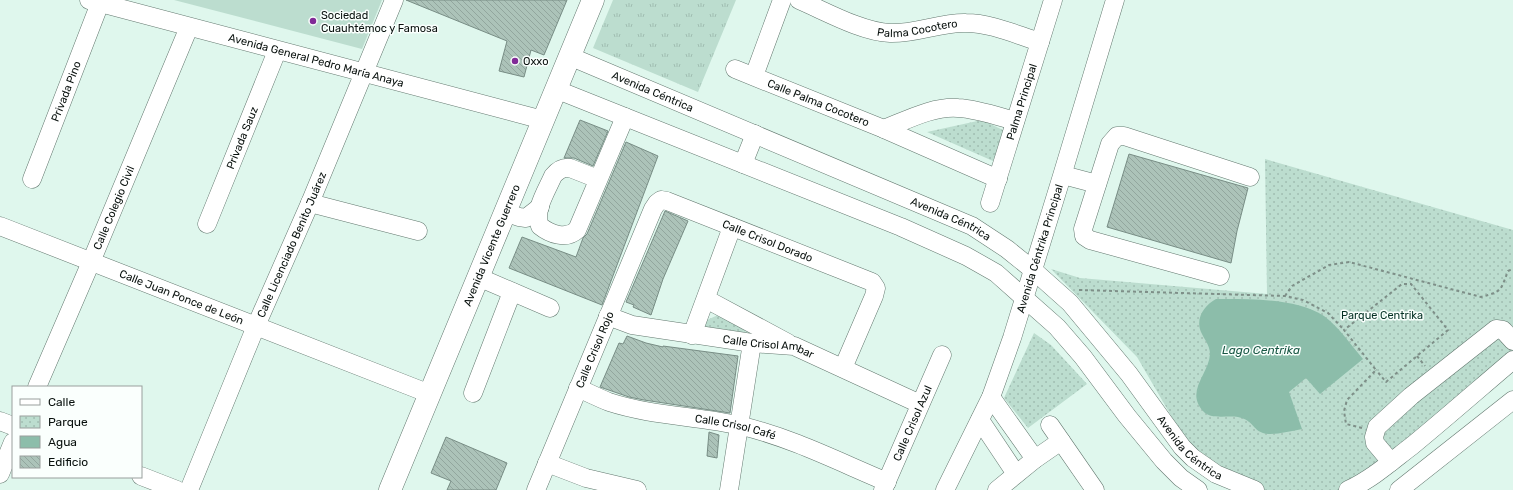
<svg xmlns="http://www.w3.org/2000/svg" width="1513" height="490" font-family="Rubik,sans-serif">
<style>
.grass{fill:url(#grass-tufts)}
.park{fill:url(#park-dots)}
.pitch{fill:#bcddcf}
.water{fill:#8cbdaa}
.building{fill:url(#building-back-hatch);stroke:#788d85}
.lines{fill:none;stroke-linecap:round;stroke-linejoin:round}
.minor-casing{stroke:#63786f;stroke-width:19}
.major-casing{stroke:#63786f;stroke-width:23}
.path{stroke:#7e8f88;stroke-width:2;stroke-dasharray:3 3;stroke-linecap:butt}
.minor{stroke:#fff;stroke-width:18}
.major{stroke:#fff;stroke-width:22}
.poi-dot{fill:#812a97;stroke:#fafffd;stroke-width:1.5}
.labels{text-anchor:middle;dominant-baseline:central;stroke-width:3;stroke-linejoin:round;paint-order:stroke}
.poi-label{font-size:11px;fill:#08100d;stroke:#fafffd;text-anchor:start}
.street-label{font-size:11px;fill:#08100d;stroke:#fafffd}
.park-label{font-size:11px;fill:#043124;stroke:#fafffd}
.water-label{font-size:12px;font-style:italic;fill:#185744;stroke:#fafffd}
</style>
<defs>
<pattern id="grass-tufts" width="24" height="20" patternUnits="userSpaceOnUse"><rect width="24" height="20" fill="#bcddcf"/><path d="M3 7l-1-3M5 7V3M7 7l1-3M15 17l-1-3M17 17v-4M19 17l1-3" fill="none" stroke="#a0bdb1"/></pattern>
<pattern id="park-dots" width="8" height="8" patternUnits="userSpaceOnUse"><rect width="8" height="8" fill="#bcddcf"/><path d="M2 2h.1M6 6h.1" fill="none" stroke="#a0bdb1" stroke-width="1.8" stroke-linecap="round"/></pattern>
<pattern id="building-back-hatch" width="6" height="6" patternUnits="userSpaceOnUse"><rect width="6" height="6" fill="#acc3b9"/><path d="M-1 5l2 2M0 0l6 6M5-1l2 2" fill="none" stroke="#92a69e"/></pattern>
</defs>
<rect width="100%" height="100%" fill="#dff7ed"/>
<path class="grass" d="M613,0h123l-38,92 -105,-44z"/>
<path class="park" d="M982,120l23,11 -12,30 -66,-29z
M1265,159l248,71v120l-55,55 -115,85h-78l-70,-33 -58,-100 -86,-88 29,9 187,16z
M718,315l21,10 8,8 -41,-4 -1,-3 2,-6z
M1034,333l17,12 36,39 -59,44 -24,-30z"/>
<path class="pitch" d="M174,0h208l-20,49z"/>
<path class="water" d="M1216,299c32,0 81,-1 108,17 15,11 27,29 39,43l-43,35 -14,-16 -17,14 13,37c-11,2 -30,7 -39,4 -10,-3 -10,-13 -25,-16 -11,-2 -27,3 -35,-6 -18,-20 6,-37 7,-57 0,-9 -6,-15 -9,-22 -6,-14 4,-27 15,-33z"/>
<path class="building" d="M406,0h161l-23,55 -13,-5 -7,27 -25,-6 8,-30z
M580,120l28,11 -15,35 -19,-8h-10z
M626,142l32,14 -56,149 -93,-37 13,-31 54,20 7,-19 4,-4z
M1129,154l119,34 -11,43 -6,32 -124,-36z
M665,211l23,10 -25,58 -12,36 -18,-8 1,-2 -8,-3z
M627,336l19,7 17,4v-1l75,10 -8,57 -86,-13 -15,-3 -29,-10 19,-44 4,1z
M709,432l10,3 -2,23 -10,-2z
M446,437l61,26 -11,27h-49l4,-9 -20,-8z"/>
<g class="lines">
<defs>
<g id="minor">
<path id="s1" d="M89,0l454,120"/>
<path id="s2" d="M799,0c26,11 63,32 91,33 26,1 51,-11 76,-10 25,0 51,12 74,19"/>
<path id="s3" d="M569,56l403,170 35,23 26,21 37,33 59,71 53,73 11,11 23,16 39,16"/>
<path id="s4" d="M735,69l149,60 114,50"/>
<path d="M754,76l28,-76"/>
<path d="M555,89l346,138 65,29 30,17 61,54 26,30 44,59 37,45 17,17 17,12"/>
<path d="M884,129c23,-9 49,-23 74,-21 19,1 39,8 57,13"/>
<path d="M743,164l12,-30"/>
<path d="M1063,175l34,9"/>
<path id="s5" d="M32,179l68,-176"/>
<path d="M598,179l-28,-11c-7,-1 -12,2 -17,8 -6,14 -20,35 -13,50 10,8 26,14 37,4l48,-113"/>
<path d="M310,203l108,28"/>
<path id="s6" d="M990,203l63,-203"/>
<path d="M505,212l14,5 7,1 14,-11"/>
<path id="s7" d="M207,224l70,-173"/>
<path id="s8" d="M0,226l430,168"/>
<path d="M1220,276l-130,-36 -6,-4 -1,-7 27,-85 7,-8h7l126,41"/>
<path d="M478,277l72,31"/>
<path d="M706,299l82,44"/>
<path id="s9" d="M608,316l24,9 120,18 42,3 126,58"/>
<path d="M692,335l40,-108"/>
<path id="s10" d="M37,387l54,-125 98,-235"/>
<path id="s11" d="M578,388c11,5 21,10 31,14 43,14 89,14 133,24 50,12 97,36 145,56"/>
<path d="M473,393l39,-101"/>
<path d="M991,397l44,62"/>
<path d="M980,420l36,54"/>
<path d="M0,421l13,5"/>
<path d="M1050,425l45,65"/>
<path d="M1391,462l-16,-19 -1,-6 3,-10 34,-31 85,-67 7,1 10,11"/>
<path d="M547,463l39,15 51,12"/>
<path d="M0,474l13,-32"/>
<path d="M141,476l36,14"/>
<path id="s12" d="M189,490l67,-164 54,-123 84,-203"/>
<path id="s13" d="M536,490l117,-281 4,-6 4,-3 6,1 205,81 4,6 -2,8 -31,72"/>
<path d="M729,490l23,-147"/>
<path id="s14" d="M883,490l59,-135"/>
<path id="s15" d="M945,490l46,-93 21,-59 49,-159 54,-179"/>
<path d="M997,490l38,-31 26,-18"/>
<path d="M1348,490c24,-11 44,-29 65,-45 34,-28 67,-57 100,-85"/>
<path d="M1399,490l114,-90"/>
</g>
<g id="major">
<path id="s16" d="M390,490l203,-490"/>
</g>
</defs>
<use href="#minor" class="minor-casing"/>
<use href="#major" class="major-casing"/>
<path class="path" d="M1079,290l206,6 18,4 25,13 16,17
M1285,296l7,-10 37,-21 20,-3 132,35c21,-6 19,-5 27,-26l5,-2
M1417,356l8,10
M1362,428l-16,-4 -2,-13 3,-11 29,-30 -32,-40 58,-46h9l37,46 -62,52 -10,-12"/>
<use href="#minor" class="minor"/>
<use href="#major" class="major"/>
</g>
<g class="poi-dot">
<circle cx="313" cy="21" r="4"/>
<circle cx="515" cy="61" r="4"/>
</g>
<g class="labels">
<g class="poi-label">
<text x="321" y="15">Sociedad<tspan x="321" dy="13">Cuauhtémoc y Famosa</tspan></text>
<text x="523" y="61">Oxxo</text>
</g>
<g class="street-label">
<text stroke="none"><textPath href="#s2" startOffset="125">Palma Cocotero</textPath></text>
<text stroke="none"><textPath href="#s1" startOffset="235">Avenida General Pedro María Anaya</textPath></text>
<text stroke="none"><textPath href="#s5" startOffset="94">Privada Pino</textPath></text>
<text stroke="none"><textPath href="#s3" startOffset="91">Avenida Céntrica</textPath></text>
<text stroke="none"><textPath href="#s4" startOffset="90">Calle Palma Cocotero</textPath></text>
<text stroke="none"><textPath href="#s6" startOffset="106">Palma Principal</textPath></text>
<text stroke="none"><textPath href="#s7" startOffset="93">Privada Sauz</textPath></text>
<text stroke="none"><textPath href="#s10" startOffset="195">Calle Colegio Civil</textPath></text>
<text stroke="none"><textPath href="#s3" startOffset="415">Avenida Céntrica</textPath></text>
<text stroke="none"><textPath href="#s13" startOffset="431">Calle Crisol Dorado</textPath></text>
<text stroke="none"><textPath href="#s12" startOffset="266">Calle Licenciado Benito Juárez</textPath></text>
<text stroke="none"><textPath href="#s16" startOffset="265">Avenida Vicente Guerrero</textPath></text>
<text stroke="none"><textPath href="#s15" startOffset="260">Avenida Céntrika Principal</textPath></text>
<text stroke="none"><textPath href="#s8" startOffset="195">Calle Juan Ponce de León</textPath></text>
<text stroke="none"><textPath href="#s9" startOffset="164">Calle Crisol Ambar</textPath></text>
<text stroke="none"><textPath href="#s13" startOffset="152">Calle Crisol Rojo</textPath></text>
<text stroke="none"><textPath href="#s14" startOffset="73">Calle Crisol Azul</textPath></text>
<text stroke="none"><textPath href="#s11" startOffset="163">Calle Crisol Café</textPath></text>
<text stroke="none"><textPath href="#s3" startOffset="751">Avenida Céntrica</textPath></text>
</g>
<g class="park-label">
<text x="1382" y="315">Parque Centrika</text>
</g>
<g class="water-label">
<text x="1261" y="350">Lago Centrika</text>
</g>
</g>
<rect x="12" y="386" width="130" height="92" fill="#fafffd" stroke="#999f9d"/>
<rect x="20" y="399" width="20" height="6" fill="#ffffff" stroke="#999f9d"/>
<text x="48" y="406" font-size="12" fill="#08100d">Calle</text>
<rect x="20" y="416" width="20" height="12" fill="url(#park-dots)" stroke="#999f9d"/>
<text x="48" y="426" font-size="12" fill="#08100d">Parque</text>
<rect x="20" y="436" width="20" height="12" fill="#8cbdaa" stroke="#999f9d"/>
<text x="48" y="446" font-size="12" fill="#08100d">Agua</text>
<rect x="20" y="456" width="20" height="12" fill="url(#building-back-hatch)" stroke="#999f9d"/>
<text x="48" y="466" font-size="12" fill="#08100d">Edificio</text>
</svg>
